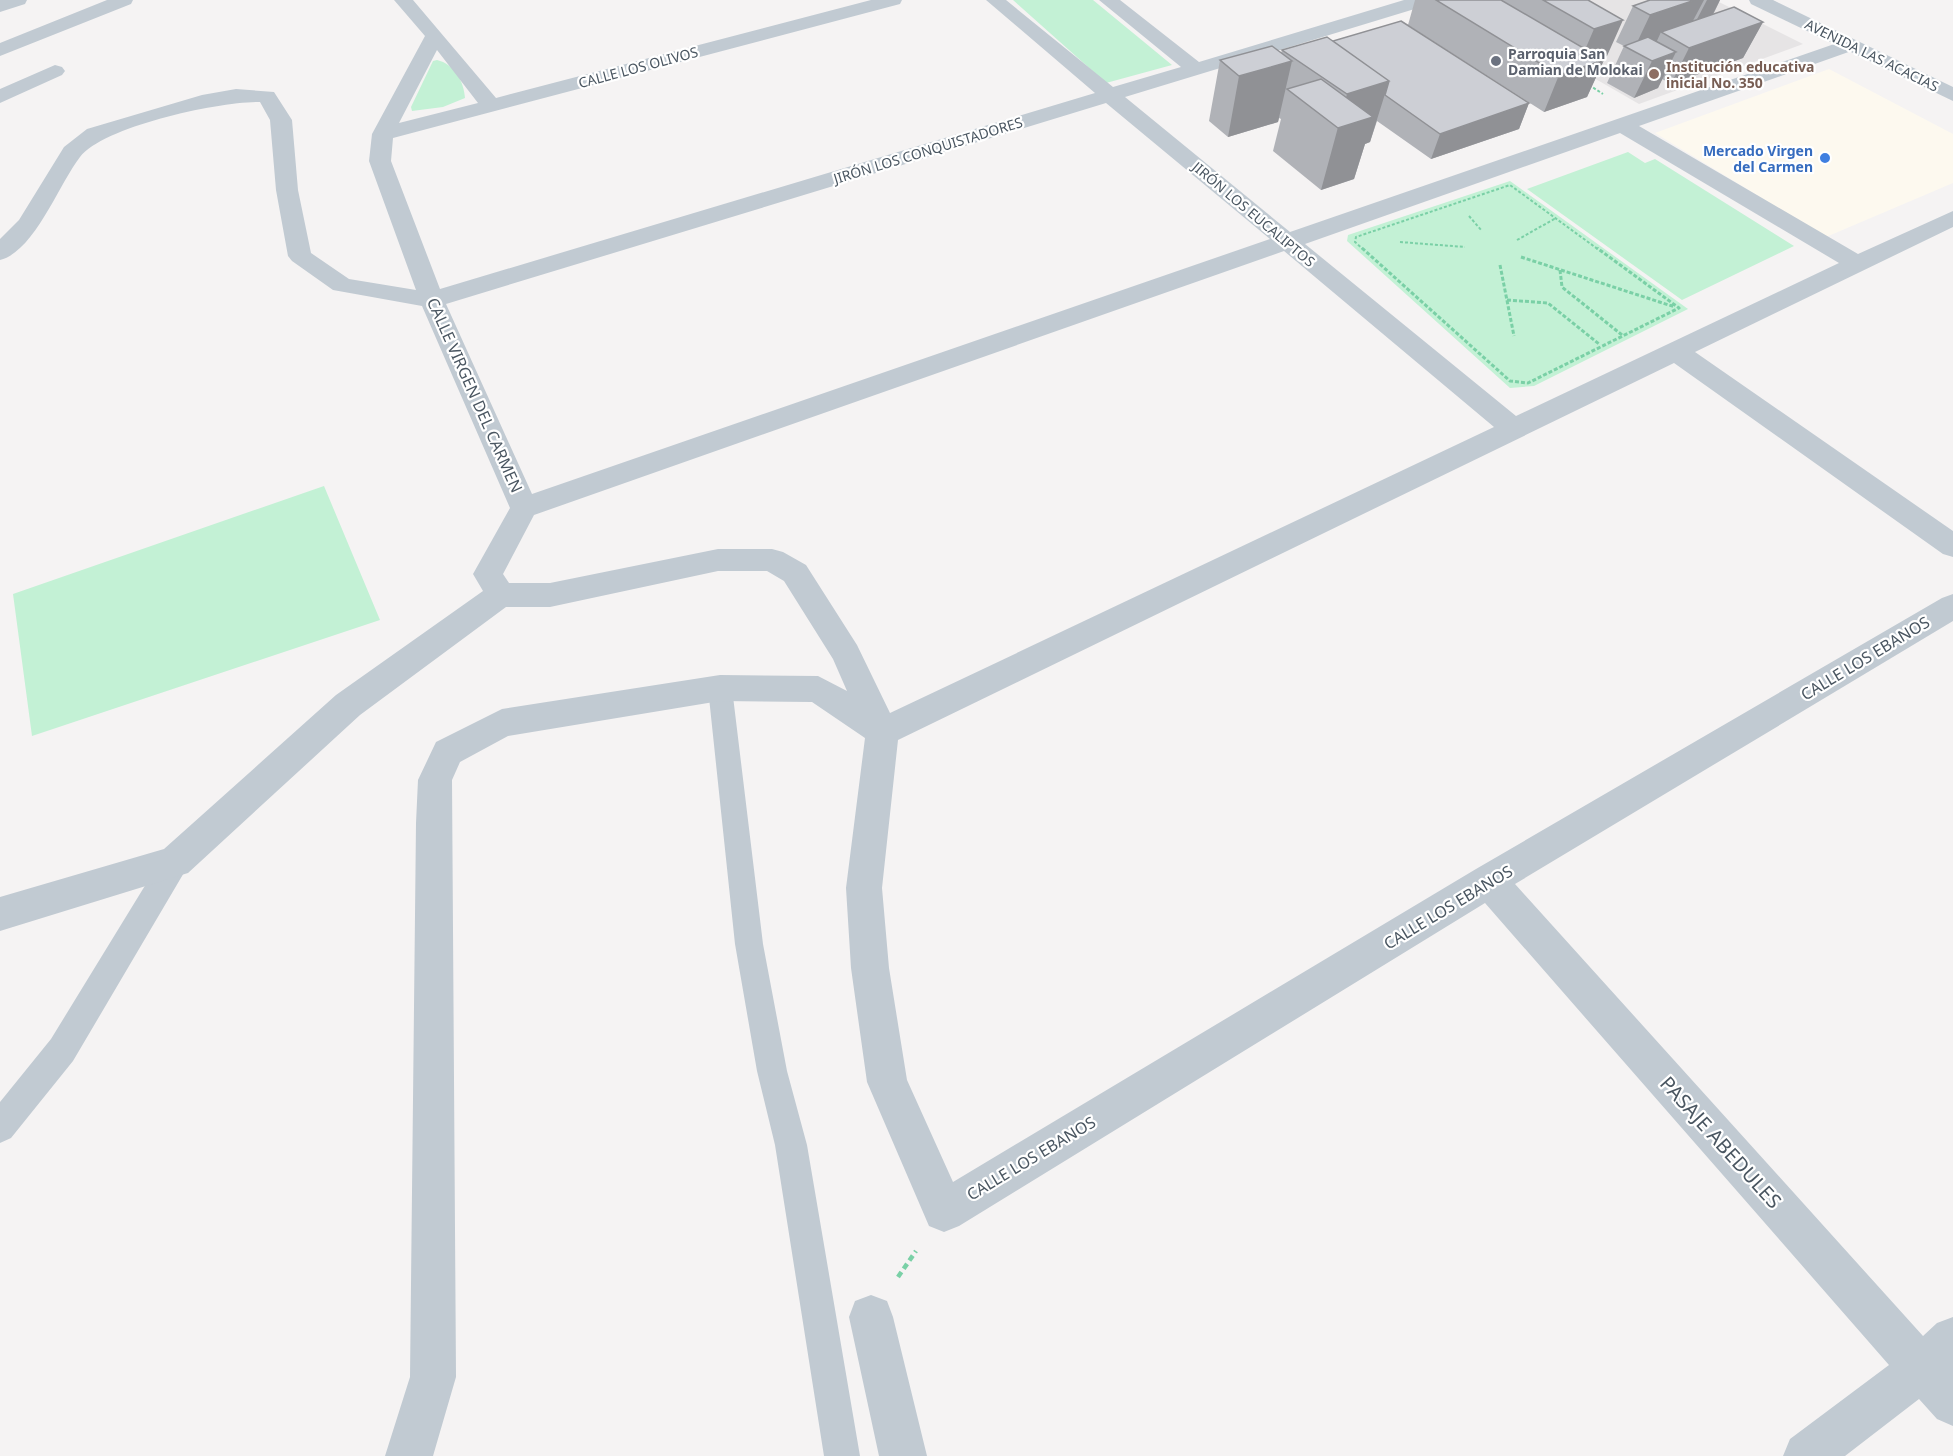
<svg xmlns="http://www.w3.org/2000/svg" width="1953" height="1456" font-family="'Noto Sans',sans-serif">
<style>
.commercial{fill:#fdf9ef}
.education{fill:#e6e4e5}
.green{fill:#c3f1d5}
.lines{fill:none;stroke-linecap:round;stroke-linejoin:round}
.path-far2{stroke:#7ad0a6;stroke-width:2;stroke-dasharray:3 2;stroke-linecap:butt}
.path-far1{stroke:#7ad0a6;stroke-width:3;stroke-dasharray:4 2;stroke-linecap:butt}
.path{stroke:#7ad0a6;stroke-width:4.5;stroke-dasharray:6 4;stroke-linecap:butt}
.service{fill:#c1cad2;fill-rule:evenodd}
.minor{fill:#c1cad2;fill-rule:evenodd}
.tertiary{fill:#c1cad2;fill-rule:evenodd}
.wall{fill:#b0b2b7}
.shaded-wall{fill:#909195}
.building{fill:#cdcfd5;stroke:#909195;stroke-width:1.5}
.worship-dot{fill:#6b7280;stroke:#fff;stroke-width:2}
.education-dot{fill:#8d6e63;stroke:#fff;stroke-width:2}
.shop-dot{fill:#3f7fe0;stroke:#fff;stroke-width:2}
.labels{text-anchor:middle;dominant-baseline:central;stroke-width:4.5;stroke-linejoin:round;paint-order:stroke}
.far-worship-label{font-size:14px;font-weight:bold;fill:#5b616d;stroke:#fff;text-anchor:start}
.far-street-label{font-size:14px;fill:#4a5661;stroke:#fff}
.far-education-label{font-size:14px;font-weight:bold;fill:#785e54;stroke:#fff;text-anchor:start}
.far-shop-label{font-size:14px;font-weight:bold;fill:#366cbe;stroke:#fff;text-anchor:end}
.street-label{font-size:16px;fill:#4a5661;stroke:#fff}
.near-street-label{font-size:20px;fill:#4a5661;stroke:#fff}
</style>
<rect width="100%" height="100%" fill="#f5f3f3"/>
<path class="commercial" d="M1829,69l124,65v49l-127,54 -171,-104z"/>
<path class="education" d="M1477,0h238l88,44 -164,60 -170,-98z"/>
<path class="green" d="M1013,0h80l79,65 -66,18z
M437,60c17,4 27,21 28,38l-22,9 -31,4 -1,-4 22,-46z
M1628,152l17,11 10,-4 139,87 -112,54 -155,-111z
M1510,181l178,128 -154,77 -24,2 -163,-147 1,-6z
M324,486l56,134 -348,116 -19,-142z"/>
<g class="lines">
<path class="path-far2" d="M1589,85l14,9
M1469,216l13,15
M1517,240l39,-22
M1400,242l65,5
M1364,250l-9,-8 1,-5 154,-52 89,65"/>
<path class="path-far1" d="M1362,248l148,133 18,2 151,-75 -82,-60
M1521,257l154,50
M1500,265l14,71
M1560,270l2,17 60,48
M1507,300l41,3 51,41"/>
<path class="path" d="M898,1277l18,-26"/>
<path class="service" d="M720,678l9,3 3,7 31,256 24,127 20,74 53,311h-36l-49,-311 -18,-74 -22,-127 -27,-256 3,-7z
M175,850l10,3 4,9 -4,9 -112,190 -62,77 -11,5v-41l51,-63 114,-186z"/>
<path class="minor" d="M0,0h27l-2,4 -25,8z
M107,0h26l-2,4 -131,52v-13z
M394,0h19l83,98 375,-98h31l-2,4 -507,134 -2,23 49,128 655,-196 -109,-93h20l107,87 68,-20 -82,-67h21l79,62 205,-62h29l-2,4 -306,93 165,135 553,-191h14l3,4 -3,4 -218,77 219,128 95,-43v16l-258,125 258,179v26l-10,-3 -269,-191 -776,377 -16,148 7,80 18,112 46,102 523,-313 466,-271 11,-4v27l-438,263 408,452 14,-13 16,-6v109l-16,-7 -18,-20 -74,57h-62l7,-17 99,-74 -404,-462 -526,323 -15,6 -15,-6 -62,-144 -16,-114 -5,-80 19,-150 -53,-36 -92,-1 -212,35 -48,26 -8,18 4,597 -23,79h-48l25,-79 6,-554 2,-43 18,-38 66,-33 218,-34 98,1 29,15 -14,-32 -49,-78 -17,-10h-49l-168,36h-44l-146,108 -172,158 -188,58v-34l164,-48 172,-154 147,-104 -10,-17 37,-66 -88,-202 -89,-16 -41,-29 -4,-5 -12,-66 -6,-70 -10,-18c-39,-1 -156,24 -180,55 -21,27 -46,95 -80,103v-21l19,-19 45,-73 23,-18 115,-34 34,-6 38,3 18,28 6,70 13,63 38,26 67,11 -47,-129 3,-27 53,-98zM437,50l41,53 -79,20zM1106,103l164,136 -738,255 -86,-190zM1620,133l219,130 -323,153 -211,-172zM1284,251l210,176 -604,286 -33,-68 -51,-80 -23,-13 -11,-3h-54l-168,34h-41l-6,-9 31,-59z
M55,65l7,2 3,4 -3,4 -62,28v-14z
M871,1295l16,6 6,16 34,139h-48l-30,-139 6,-16z"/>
<path class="tertiary" d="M1749,0h24l180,87v14l-202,-97z"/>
</g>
<path class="wall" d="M1415,0h173l19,56 -6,2 3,2 -17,37 -43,15 -136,-87z
M1647,0h73l-7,15 50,7 -20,36 -72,26 -9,-5 -4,9 -24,10 -27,-15 17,-37 -8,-4 17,-36 15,-5z
M1333,41l196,62 -10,26 -88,30 -54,-38 -7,21 -5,2 -11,35 -33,11 -48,-39 8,-32 -2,-1 -1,4 -50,15 -19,-16 11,-61 61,-7 1,-3z"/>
<path class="shaded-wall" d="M1695,0h9l-17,32h-26l-5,11 -23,8 17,-36z
M1707,0h13l-10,20 -16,5z
M1623,20l-16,36 -29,10 16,-37z
M1763,22l-20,36 -72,26 18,-36z
M1676,52l-18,36 -24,10 18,-37z
M1604,60l-17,37 -43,15 15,-37z
M1292,61l-14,61 -50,15 11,-61z
M1389,81l-19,61 -5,2 -11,35 -33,11 26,-96z
M1529,103l-10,26 -88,30 9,-25z"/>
<path class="building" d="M1436,0h65l103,60 -45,15z
M1543,0h45l35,20 -29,9z
M1650,0h45l-45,15 -17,-9z
M1734,7l29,15 -74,26 -28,-16z
M1401,21l128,82 -89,31 -55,-39 4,-14 -56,-40z
M1327,37l62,44 -42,13 -65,-44z
M1648,37l28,15 -24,9 -28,-15z
M1272,46l20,15 -53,15 -19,-16z
M1321,79l52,38 -35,11 -51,-39z"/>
<circle class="worship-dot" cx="1496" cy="61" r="6"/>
<circle class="education-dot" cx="1654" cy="74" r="6"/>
<circle class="shop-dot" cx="1825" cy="158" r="6"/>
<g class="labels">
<g class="far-worship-label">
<text x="1508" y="53">Parroquia San<tspan x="1508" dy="16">Damian de Molokai</tspan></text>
</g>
<g class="far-street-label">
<text transform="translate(1872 55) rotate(26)">AVENIDA LAS ACACIAS</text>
<text transform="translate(638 67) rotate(-15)">CALLE LOS OLIVOS</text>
<text transform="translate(928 150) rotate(-17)">JIRÓN LOS CONQUISTADORES</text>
<text transform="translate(1254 214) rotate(40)">JIRÓN LOS EUCALIPTOS</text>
</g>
<g class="far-education-label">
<text x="1666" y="66">Institución educativa<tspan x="1666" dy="16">inicial No. 350</tspan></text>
</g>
<g class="far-shop-label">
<text x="1813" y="150">Mercado Virgen<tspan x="1813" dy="16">del Carmen</tspan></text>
</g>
<g class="street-label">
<text transform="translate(475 395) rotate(66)">CALLE VIRGEN DEL CARMEN</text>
<text transform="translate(1865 658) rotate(-31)">CALLE LOS EBANOS</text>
<text transform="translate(1448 907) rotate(-31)">CALLE LOS EBANOS</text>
<text transform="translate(1031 1158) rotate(-31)">CALLE LOS EBANOS</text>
</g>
<g class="near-street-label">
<text transform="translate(1721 1142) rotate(48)">PASAJE ABEDULES</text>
</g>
</g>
</svg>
